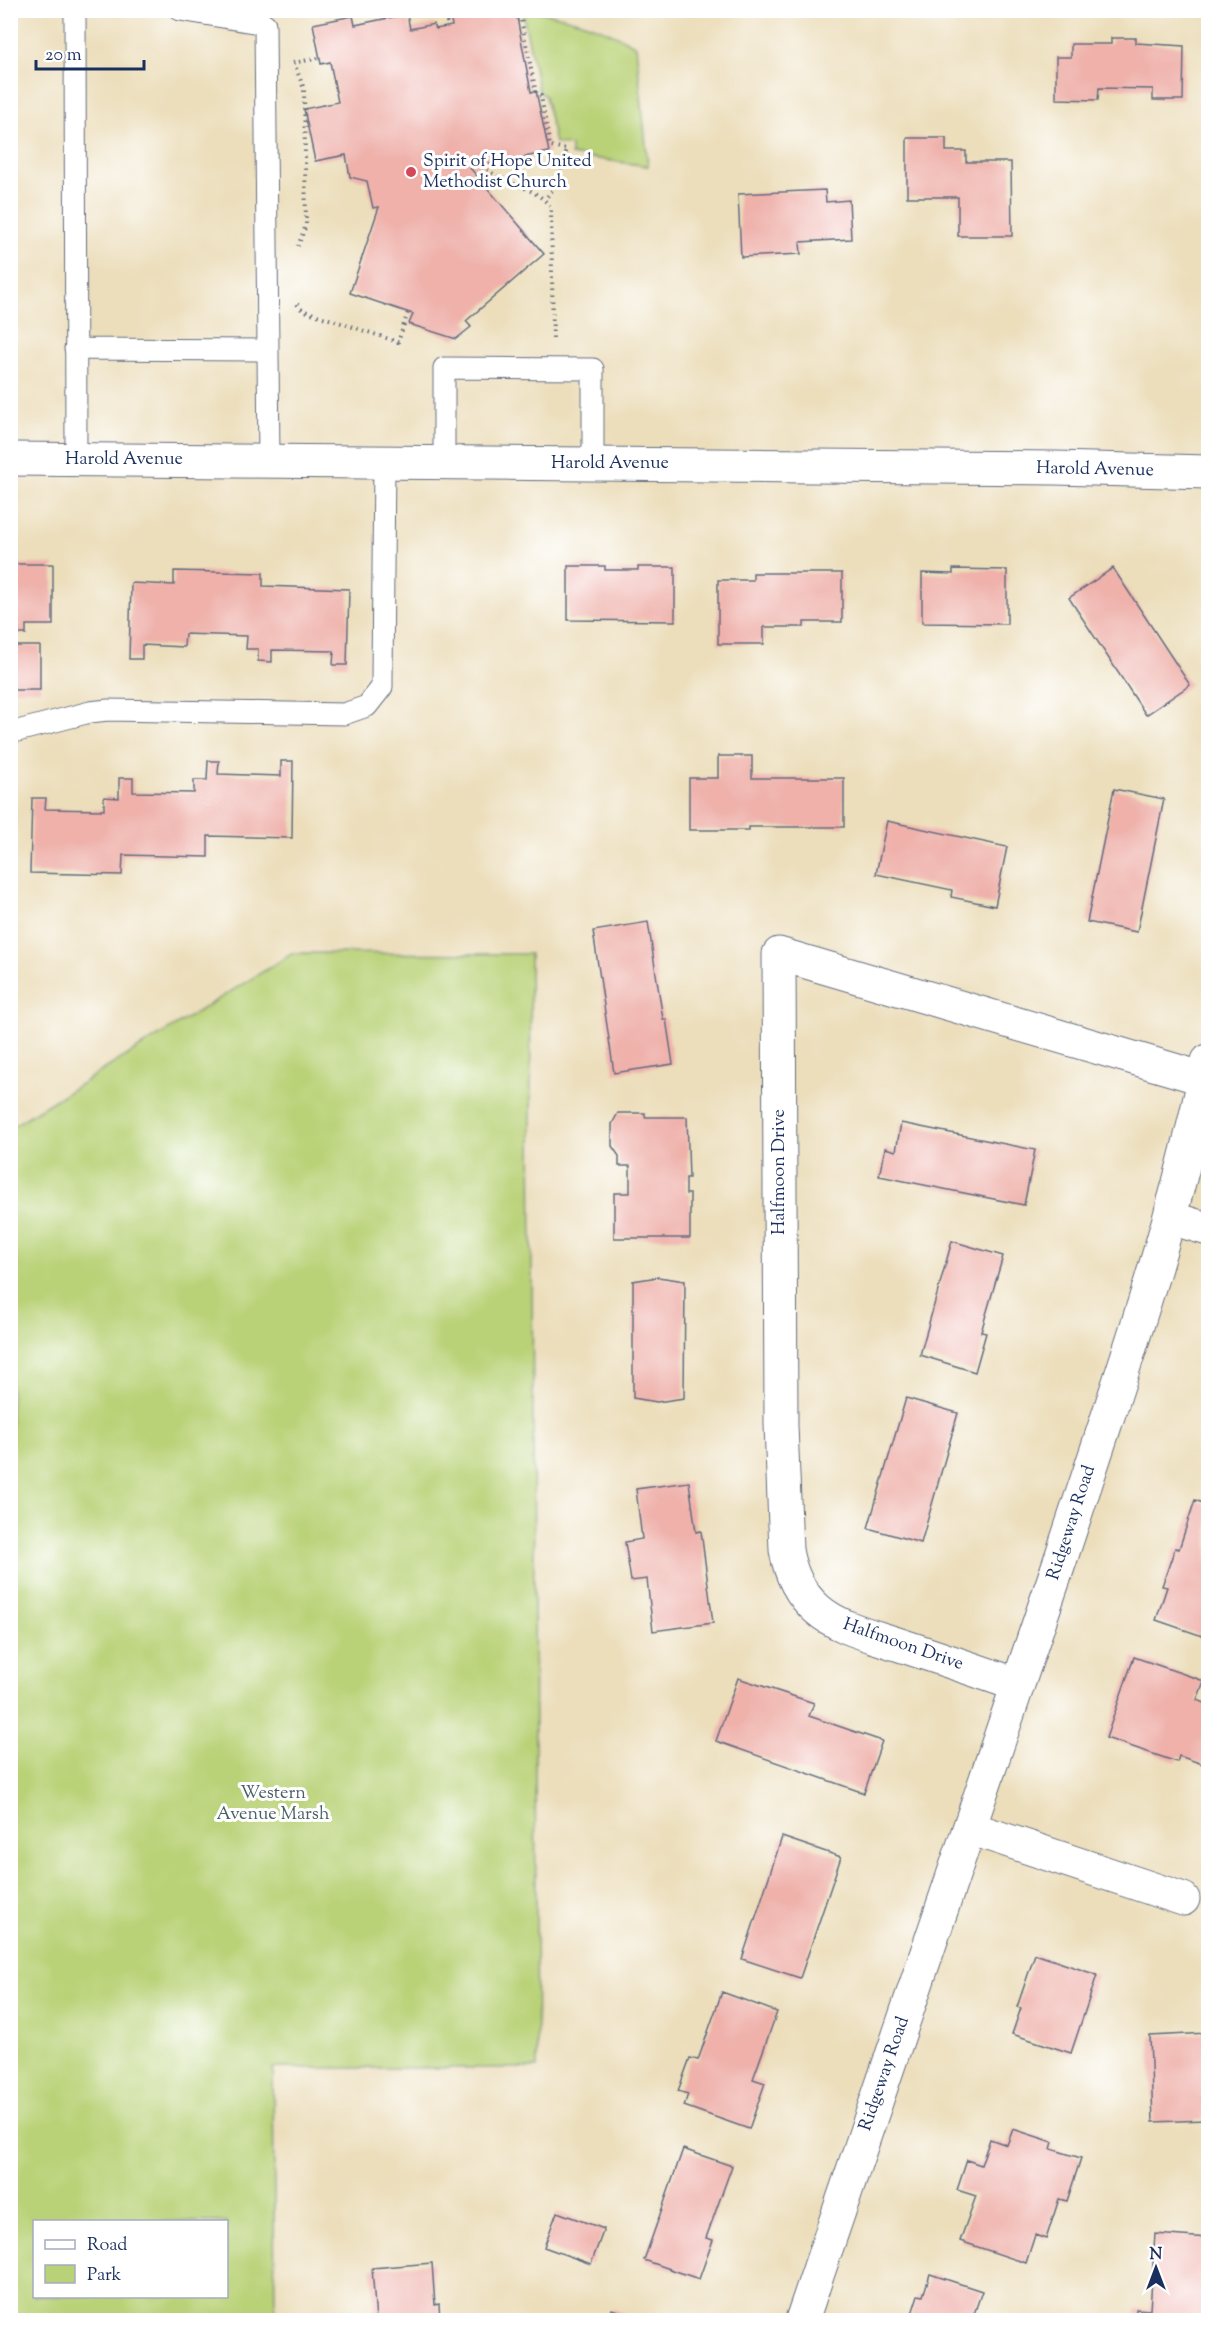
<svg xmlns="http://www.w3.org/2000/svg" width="1219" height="2331" font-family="'Sorts Mill Goudy',serif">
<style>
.green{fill:#b9d277;stroke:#6a806a;stroke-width:1.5;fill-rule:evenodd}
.building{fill:#efb1aa}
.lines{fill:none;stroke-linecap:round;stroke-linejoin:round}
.service-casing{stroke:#646c7f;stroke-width:23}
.minor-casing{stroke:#646c7f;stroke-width:35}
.tertiary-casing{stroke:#646c7f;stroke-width:35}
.path{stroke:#646c7f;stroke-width:4;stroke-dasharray:1.5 4.5;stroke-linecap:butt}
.service{stroke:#fff;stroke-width:21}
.minor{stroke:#fff;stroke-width:33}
.tertiary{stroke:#fff;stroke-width:33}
.poi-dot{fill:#d1495b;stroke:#fff;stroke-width:2}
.labels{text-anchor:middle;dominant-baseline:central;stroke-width:6;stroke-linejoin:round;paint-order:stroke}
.poi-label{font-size:18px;fill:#1b2f5e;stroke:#fff;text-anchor:start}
.street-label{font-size:18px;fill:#1b2f5e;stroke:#fff}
.park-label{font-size:18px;fill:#4a6066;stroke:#fff}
</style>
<rect width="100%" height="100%" fill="#fff"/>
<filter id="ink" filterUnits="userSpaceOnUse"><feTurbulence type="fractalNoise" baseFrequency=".0167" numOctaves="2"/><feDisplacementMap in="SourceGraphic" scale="12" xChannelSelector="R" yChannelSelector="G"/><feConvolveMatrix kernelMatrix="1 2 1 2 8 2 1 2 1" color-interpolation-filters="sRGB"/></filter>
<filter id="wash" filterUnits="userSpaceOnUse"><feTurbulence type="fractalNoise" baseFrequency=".008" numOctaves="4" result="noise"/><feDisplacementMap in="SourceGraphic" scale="24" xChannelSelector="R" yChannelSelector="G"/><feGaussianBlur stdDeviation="1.35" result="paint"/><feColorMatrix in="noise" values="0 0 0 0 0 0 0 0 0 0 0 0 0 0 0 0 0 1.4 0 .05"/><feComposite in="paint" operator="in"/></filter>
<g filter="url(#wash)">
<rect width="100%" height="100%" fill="#ecdebb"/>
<path class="green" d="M539,12c34,6 67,16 97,34l12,120 -77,-11v-9l-16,-3 -10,-47 -6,-4 -16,-78z
M293,953l237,1 7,1114h-264l2,252h-264v-1193zM34,2222h192v74h-192z"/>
<g id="blocks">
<path class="building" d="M501,10h2l1,4 12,-2 15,80 5,-1 13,61 -79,16 74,86 -78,67 5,6 -15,12 -47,-15 4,-10 -63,-21 29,-86 -6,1 -6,-27 -17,-4 -4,-22 -31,6 -11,-52 34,-7 -8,-40 -9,2 -8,-40 40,-8 2,9 52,-11 3,15 24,-5 2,5 16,-3 -1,-6z
M1111,38h25v5l48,3 -1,54h-30v-11l-54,-1 -1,12 -42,-1v-42h15v-13h40z
M907,138h39v13h20v11h45l1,74h-54v-39h-51z
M825,190l1,12 23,-2 2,39 -51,3 1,12 -60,3 -3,-63z
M10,564h43v61h-27v9h-16z
M568,566h37v4h33v-3h37v54l-107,-1z
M1113,568l77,117 -44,30 -77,-117z
M953,569l54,1v54l-85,-1v-50l31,1z
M174,571l89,2v13l86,3 -2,76h-14l1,-14 -62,-1v12l-14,-1v-12h-12l1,-13 -62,-2 -1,13 -42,-2v14h-13l2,-76 43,2z
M753,573h89v49h-38v5h-40v17h-46v-64h35z
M10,646h30v44h-30z
M718,756h34v22h92v49h-95v3h-60v-52h29z
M208,761h11l-1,13 63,2v-15h12l-1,77 -84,-2v21l-85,-2 -1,20 -92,-2 2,-75h14l-1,11 59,1v-13l15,1v-20h14v14l61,1v-13h13z
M1114,789l50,10 -27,133 -50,-10z
M887,821l120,26 -12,59 -44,-9 1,-7 -76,-16z
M648,922l15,97h3l7,45 -59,9 -21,-142z
M618,1113h27v4h42l2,61h-3v16h4v44h-76v-45h16v-27h-11v-10l-7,-10v-22z
M901,1123l134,27 -11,55 -145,-29 6,-28 11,3z
M952,1241l51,15 -22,76 5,1 -11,39 -55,-17z
M658,1277l27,4 -1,117 -27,4 -24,-4v-117z
M906,1398l52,15 -37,130 -53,-15z
M689,1482l7,50 5,-1 12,92 -60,8 -6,-52 -16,2 -6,-39 17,-3 -6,-50z
M1195,1500l13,5v133l-52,-18 11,-33 -5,-1 13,-38 4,1z
M1134,1657l70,24 -7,19 11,4v62l-29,-10 -2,6 -71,-24z
M738,1678l76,25 -5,13 73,25 -18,52 -148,-52z
M782,1837l59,20 -41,121 -58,-19z
M1035,1954l62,21 -26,78 -59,-19 9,-26 -4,-1z
M722,1992l55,20 -24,67 12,4 -16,46 -65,-23 4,-12 -10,-3 12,-33 8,2z
M1208,2033v68h-4l1,19 -52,2 -3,-86z
M1013,2129l40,13 -2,7 30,9 -14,43 -8,-2 -13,40 -11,-4 -9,28 -66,-22 16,-45 -19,-6 10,-30 14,5 9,-26 17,6z
M683,2149l49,17 -26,72 7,2 -14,39 -55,-19z
M557,2212l47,17 -13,35 -47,-17z
M1155,2234l53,4v82h-73l1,-11 14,1z
M432,2263l3,42 4,-1 1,16h-64l-4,-52z
M930,2274l52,17 -9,26 11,3h-74l8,-25 5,1z
M612,2309l31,11h-35z"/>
</g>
</g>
<g filter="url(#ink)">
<use href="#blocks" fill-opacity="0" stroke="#646c7f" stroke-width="1.5"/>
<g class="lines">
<defs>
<path id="service" d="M75,10l1,450
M180,10l85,14 4,437
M75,349l193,1
M444,463v-95l149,1v95
M10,733l80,-21 18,-2 236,4 23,-8 15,-19v-8l2,-217"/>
<path id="minor" d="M1170,1218l38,11
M1018,1685c-40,-14 -81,-28 -121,-41 -26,-9 -59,-16 -80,-35 -18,-16 -27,-36 -31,-59l-5,-125 -2,-471 426,125
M970,1828l213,71
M802,2320c84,-254 174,-507 259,-762 54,-164 112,-328 147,-497"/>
<path id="tertiary" d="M10,459l1045,9 153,4"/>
</defs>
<use href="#service" class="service-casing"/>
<use href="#minor" class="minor-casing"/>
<use href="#tertiary" class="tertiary-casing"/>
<path class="path" d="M444,10l4,16
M517,20l4,-1 15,74 5,3 9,50 17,3 -12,38 -10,12
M293,63l27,-5
M296,68l8,21 2,136 -8,21
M483,165c19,21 52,19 68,43l2,133
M297,304l5,6 96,32 10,-30"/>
<use href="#service" class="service"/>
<use href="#minor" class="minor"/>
<use href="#tertiary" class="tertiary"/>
</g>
</g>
<circle class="poi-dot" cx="411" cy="172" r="6"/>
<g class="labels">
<g class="poi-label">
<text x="423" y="162">Spirit of Hope United<tspan x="423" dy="21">Methodist Church</tspan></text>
</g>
<g class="street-label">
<text x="124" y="460">Harold Avenue</text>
<text x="610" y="464">Harold Avenue</text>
<text transform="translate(1095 470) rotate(1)">Harold Avenue</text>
<text transform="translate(780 1172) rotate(-90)">Halfmoon Drive</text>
<text transform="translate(1072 1523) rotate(-72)">Ridgeway Road</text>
<text transform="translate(903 1645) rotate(19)">Halfmoon Drive</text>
<text transform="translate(885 2074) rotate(-71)">Ridgeway Road</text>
</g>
<g class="park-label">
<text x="273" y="1794">Western<tspan x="273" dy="21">Avenue Marsh</tspan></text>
</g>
</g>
<rect width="1219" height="2331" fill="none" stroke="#fff" stroke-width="36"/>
<rect x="33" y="2220" width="195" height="78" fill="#ffffff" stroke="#a4acbf" stroke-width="1.5"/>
<rect x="45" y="2240" width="30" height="9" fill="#ffffff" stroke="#a4acbf" stroke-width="1.5"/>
<text x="87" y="2250" font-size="18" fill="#1b2f5e">Road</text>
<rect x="45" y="2265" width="30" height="18" fill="#b9d277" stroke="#a4acbf" stroke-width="1.5"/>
<text x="87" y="2280" font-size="18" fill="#1b2f5e">Park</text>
<g transform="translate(1156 2268)" stroke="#ffffff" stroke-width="4.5" paint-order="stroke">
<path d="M0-4.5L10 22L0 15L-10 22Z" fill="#1b2f5e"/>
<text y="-9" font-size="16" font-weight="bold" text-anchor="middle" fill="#1b2f5e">N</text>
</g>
<path d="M36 60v9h108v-9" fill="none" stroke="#1b2f5e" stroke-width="3"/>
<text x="45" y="60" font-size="18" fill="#1b2f5e" stroke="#ffffff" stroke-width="4.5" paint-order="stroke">20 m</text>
</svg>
